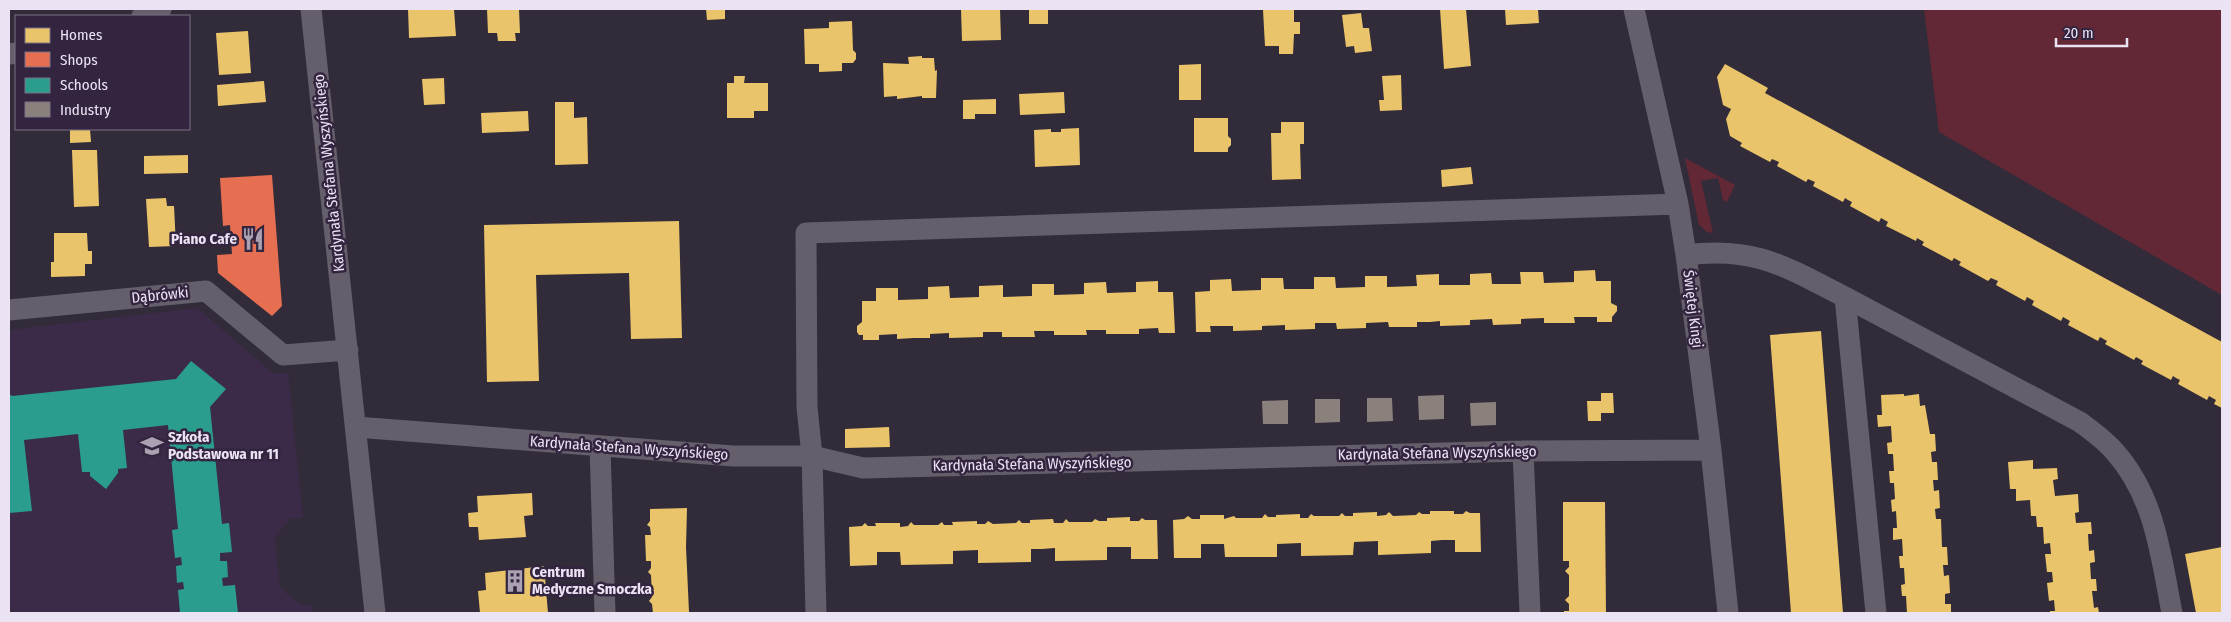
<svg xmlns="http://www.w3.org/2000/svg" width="2231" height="622" font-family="'Fira Sans Condensed',sans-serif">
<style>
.built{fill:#3c2b48}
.green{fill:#622836}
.homes{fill:#e9c46a}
.shops{fill:#e76f51}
.schools{fill:#2a9d8f}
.industry{fill:#8a817c}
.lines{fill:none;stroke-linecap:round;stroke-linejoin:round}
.minor{stroke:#645f6a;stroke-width:21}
.labels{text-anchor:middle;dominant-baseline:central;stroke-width:5;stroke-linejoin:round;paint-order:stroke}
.street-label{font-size:15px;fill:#ebe2f3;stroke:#33253f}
.poi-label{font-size:15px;font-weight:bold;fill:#ebe2f3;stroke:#33253f;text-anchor:start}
</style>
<rect width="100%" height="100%" fill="#322b39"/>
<path class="built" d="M197,308l77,66 14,-1 15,145h-13l-15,21 5,49 21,17h10l1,8h-303v-283z"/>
<path class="green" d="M1924,9h298v286l-283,-163z
M1685,158l50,27 -8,17 -4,-2 -5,-22 -17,3 12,52 -6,-1 -8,-7z"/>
<path class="homes" d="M408,9h46l2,27 -47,2z
M487,9h32l1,24h-5l1,8h-18l-1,-8h-9z
M706,9h19v10l-18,1z
M961,9h39l1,31 -39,1z
M1029,9h19v15h-19z
M1294,9v13h6v12h-6l-1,20h-14v-8h-14l-2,-36z
M1440,9h26l5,57 -27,3z
M1505,9h33l1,14 -33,2z
M1361,13l2,15h6l3,23 -17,2 -1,-7 -8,1 -4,-32z
M852,21l1,29 3,3v6l-3,4h-11v8l-23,1v-8h-14l-1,-35 25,-1v-6z
M248,31l3,42 -32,2 -3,-42z
M922,56v2h12l1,13 2,-1 -1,28h-14v-2l-25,3v-3l-13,1 -1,-34 26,1 -1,-7z
M1201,64v36h-22v-35z
M1725,64l43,24 -3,5 457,249v66l-8,-4 2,-4 -7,-4 -2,4 -29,-16 2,-4 -4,-2 -3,-2 -2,4 -30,-16 2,-3 -7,-4 -2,3 -29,-16 2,-3 -7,-4 -2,4 -30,-16 2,-4 -7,-4 -2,4 -29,-16 2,-4 -7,-4 -2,4 -29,-16 2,-4 -7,-3 -3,3 -29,-16 2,-3 -7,-4 -2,3 -30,-16 2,-3 -7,-4 -1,3 -30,-15 2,-4 -7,-4 -2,4 -29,-16 2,-4 -4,-2 -3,-2 -2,4 -30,-16 2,-4 -7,-3 -2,3 -29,-16 2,-4 -7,-3 -2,3 -30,-16 2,-3 -12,-7 -4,-17 5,-10 -8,-4 -6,-28z
M1401,75l1,35 -22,1 -1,-11h5l-2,-24z
M734,76h11l-1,7h24v28h-14v7h-27v-35h7z
M444,78l1,26 -21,1 -2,-26z
M264,81l2,21 -48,4 -1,-21z
M1064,92l1,21 -45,2 -1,-21z
M996,99v15h-21v5h-12v-19z
M555,102h19v16l13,-1 1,47 -33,1z
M528,111l1,20 -47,2 -1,-20z
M1194,118h34v18l3,3v6l-3,3v4h-34z
M1281,122h23v22h-4l1,35 -29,1 -1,-47h10z
M1079,128l1,37 -45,2 -1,-37 17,-1v3h10v-3z
M70,129h20l1,13 -21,1z
M72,150h25l2,56 -25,1z
M188,155v18l-44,1v-18z
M1471,167l2,17 -31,3 -1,-17z
M166,198l1,8h7l2,40 -27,1 -3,-48z
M679,221l3,117 -51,1 -2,-66 -93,2 3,106 -52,1 -3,-157z
M54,233h33l1,18h4v13h-7v12l-34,1v-15h3z
M1595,270l1,11h15v22l6,3v5l-5,6v5h-15v-5h-23l1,6h-31v-5l-23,1v5l-28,1 -1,-6 -22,1v5l-30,1v-5l-10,1h-13v5h-28l-1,-5 -22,1v5l-29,1 -1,-6h-21v6l-30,1v-5l-23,1v4l-29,1v-5h-23l1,6h-15l-1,-40 15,-1v-11l21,-1 1,12 29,-1v-12h22l1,11h30v-12h21l1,11 29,-1v-11h22v11l30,-1 -1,-11 23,-1v11h31v-11l21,-1 1,11h29l-1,-12h23l1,11 30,-1v-11z
M1158,281v11h15l2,41h-16l-1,-5 -19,1v5h-33v-4h-20l1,5h-33v-4h-20l1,6h-33v-5h-19v5l-34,1v-5l-19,1v4h-16l-17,1v-5l-18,1v5h-16v-5h-4l-2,-3v-6l5,-4v-21h14v-13h22v12l30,-1v-12l21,-1 1,12 29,-1v-11l24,-1v12l29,-1v-12h22v11l30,-1v-11l22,-1 1,11 29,-1v-10z
M1821,331l22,282h-52l-21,-278z
M1601,393h12l1,20h-13v8h-13l-1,-20h14z
M1904,394v2l15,-2 1,12 5,-1 5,29h5l1,17 -5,1 1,10h5l1,18h-5l1,11 5,-1 1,18 -5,1 1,10h5l1,28h5l1,18h-5l1,11 5,-1 1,18 -5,1v10h6v9h-44l-1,-17h-4l-1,-11 4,-1 -1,-16h-4l-1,-12h4l-1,-17 -9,1v-12h4l-1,-17 -4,1 -1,-12 4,-1 -1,-16h-4l-1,-12h5l-1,-17h-5l-1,-11 5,-1 -1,-16 -13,1 -1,-12h5l-1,-20z
M889,427l1,20 -45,1v-19z
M2033,460v9l24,-1 1,11 -5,1 2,16 23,-2 1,18 -4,1 1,10 15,-1 1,12h-4l1,17 5,-1 1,12 -5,1 1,16h5l1,12h-5l2,17 4,-1 1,6h-49v-2h5l-1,-11 -5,1 -2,-18 6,-1 -1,-10h-5l-2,-18h6l-1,-11 -6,1 -1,-17h-6l-1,-11h-5l-1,-16 -14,1v-12h-6l-2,-27z
M532,493l1,22 -9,1 2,21 -47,3 -1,-13h-9l-1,-14 10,-1 -1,-16z
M1563,502h42l1,111h-42v-2h5v-7l-4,-4 4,-4v-21l-4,-4 4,-4v-6h-6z
M687,508l-1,39 3,65 -36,1 -1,-9 -3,-3 3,-4 -1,-22 -3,-3 3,-4v-7h-5l-1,-26h6l-1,-8 -3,-2 3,-4v-12z
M1430,511h24v3h9l3,-3 4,2h10l1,39h-26v-12h-13l-11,1v12l-53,2v-14l-24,1 -1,13 -52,1v-13l-24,1v13h-52l-1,-13h-23v14h-27l-1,-38 11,-1 4,-3 4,3h8v-4h24v4l10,-3 2,2h26l3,-4 3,3h8v-2l24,-1v4h8l3,-4 3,2h25l3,-3 3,3h8v-3l24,-1v4l9,-1 3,-3 4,4 23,-1 3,-3 3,2h8z
M1130,517v4h9l3,-3 3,2h12l1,39h-27v-12h-24v13l-52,1v-13l-13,1h-11v13l-53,1v-13l-25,1v13l-52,1 -1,-13h-23v13l-27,1 -1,-39 13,-1 3,-3 3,3h8l-1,-3h25v4l8,-1 3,-4 3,3h24l4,-3 2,3h9l-1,-3 25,-1v3h8l3,-3 5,3 23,-1 3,-3 3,3h8v-3l23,-1 1,4h9l3,-4 3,3h23l3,-3 4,2h8v-3z
M2222,547v66h-26l-11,-59z
M544,566l4,47h-68l-2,-22 8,-1 -1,-17z"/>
<path class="shops" d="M272,175l10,131 -10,10 -54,-43 -1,-18 15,-1 -2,-29 -7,1 -3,-48z"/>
<path class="schools" d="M191,361l35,28 -16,18 12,117 7,-1 3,29 -12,1v8h7l1,16 -6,1 1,8 12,-1 3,28h-58l-2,-23 6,-1 -1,-7 -6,1 -1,-17 6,-1 -1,-8 -6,1 -3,-28 6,-1 -10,-104 -45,5 4,38 -9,1v4l-12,16 -16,-13v-4h-8l-4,-38 -54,6 8,71 -23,2v-119l3,2 164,-17z"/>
<path class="industry" d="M1444,395v24l-25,1 -1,-24z
M1367,398h25l1,23 -26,1z
M1315,399h25v23l-25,1z
M1288,400v24h-25l-1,-23z
M1496,402v23l-25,1 -1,-23z"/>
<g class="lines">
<path class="minor" d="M311,9l64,604
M1634,9l44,195 8,51 25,195 17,163
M142,16l19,-7
M9,54l7,-1
M1686,255c69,-9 100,12 159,42l31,316
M1845,297l235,125c12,9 25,18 35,30 40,45 46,104 57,161
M9,310l197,-19 77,64 65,-5
M356,427l377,29h79l51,12 660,-17 188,-1
M600,446l5,167
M1523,451l7,162
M816,613l-4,-157 -5,-49 -1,-174 872,-29"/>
</g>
<defs>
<symbol id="restaurant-bare" viewBox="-9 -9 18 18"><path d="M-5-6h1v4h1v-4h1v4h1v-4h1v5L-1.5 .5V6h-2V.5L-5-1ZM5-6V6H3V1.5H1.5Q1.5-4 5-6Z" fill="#aaa2b2" stroke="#33253f" stroke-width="2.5" paint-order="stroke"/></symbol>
<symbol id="school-bare" viewBox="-9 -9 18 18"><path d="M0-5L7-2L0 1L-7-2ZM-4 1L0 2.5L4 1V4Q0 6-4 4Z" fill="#aaa2b2" stroke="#33253f" stroke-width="2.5" paint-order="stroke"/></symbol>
<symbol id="building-bare" viewBox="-9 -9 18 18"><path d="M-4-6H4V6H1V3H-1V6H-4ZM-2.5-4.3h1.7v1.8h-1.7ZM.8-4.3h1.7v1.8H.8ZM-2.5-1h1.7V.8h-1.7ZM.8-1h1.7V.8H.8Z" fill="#aaa2b2" stroke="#33253f" stroke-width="2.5" paint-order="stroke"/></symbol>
</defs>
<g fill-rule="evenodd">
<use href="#restaurant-bare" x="237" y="223" width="32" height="32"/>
<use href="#school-bare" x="136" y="430" width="32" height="32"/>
<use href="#building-bare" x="499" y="565" width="32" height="32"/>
</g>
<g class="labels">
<g class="street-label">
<text transform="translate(329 173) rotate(-96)">Kardynała Stefana Wyszyńskiego</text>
<text transform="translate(160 295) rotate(-6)">Dąbrówki</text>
<text transform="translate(1693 309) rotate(83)">Świętej Kingi</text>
<text transform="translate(629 448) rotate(4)">Kardynała Stefana Wyszyńskiego</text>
<text transform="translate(1437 453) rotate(-1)">Kardynała Stefana Wyszyńskiego</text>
<text transform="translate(1032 464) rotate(-1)">Kardynała Stefana Wyszyńskiego</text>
</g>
<g class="poi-label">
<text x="237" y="239" text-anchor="end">Piano Cafe</text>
<text x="168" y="437">Szkoła<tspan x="168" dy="17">Podstawowa nr 11</tspan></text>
<text x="532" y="572">Centrum<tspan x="532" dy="17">Medyczne Smoczka</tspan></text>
</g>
</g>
<rect width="2231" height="622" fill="none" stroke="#ebe2f3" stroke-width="20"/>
<rect x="15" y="15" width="175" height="115" fill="#33253f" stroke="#7d7187"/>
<rect x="25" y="28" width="25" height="15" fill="#e9c46a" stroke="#7d7187"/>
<text x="60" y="40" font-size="15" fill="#ebe2f3">Homes</text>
<rect x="25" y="52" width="25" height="15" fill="#e76f51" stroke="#7d7187"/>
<text x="60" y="65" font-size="15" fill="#ebe2f3">Shops</text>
<rect x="25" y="78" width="25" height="15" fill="#2a9d8f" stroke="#7d7187"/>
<text x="60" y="90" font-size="15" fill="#ebe2f3">Schools</text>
<rect x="25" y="102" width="25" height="15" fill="#8a817c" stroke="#7d7187"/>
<text x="60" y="115" font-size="15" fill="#ebe2f3">Industry</text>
<path d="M2056 38v8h71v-8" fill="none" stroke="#ebe2f3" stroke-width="2.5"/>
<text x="2064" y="38" font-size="15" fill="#ebe2f3" stroke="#33253f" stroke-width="4" paint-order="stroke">20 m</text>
</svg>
